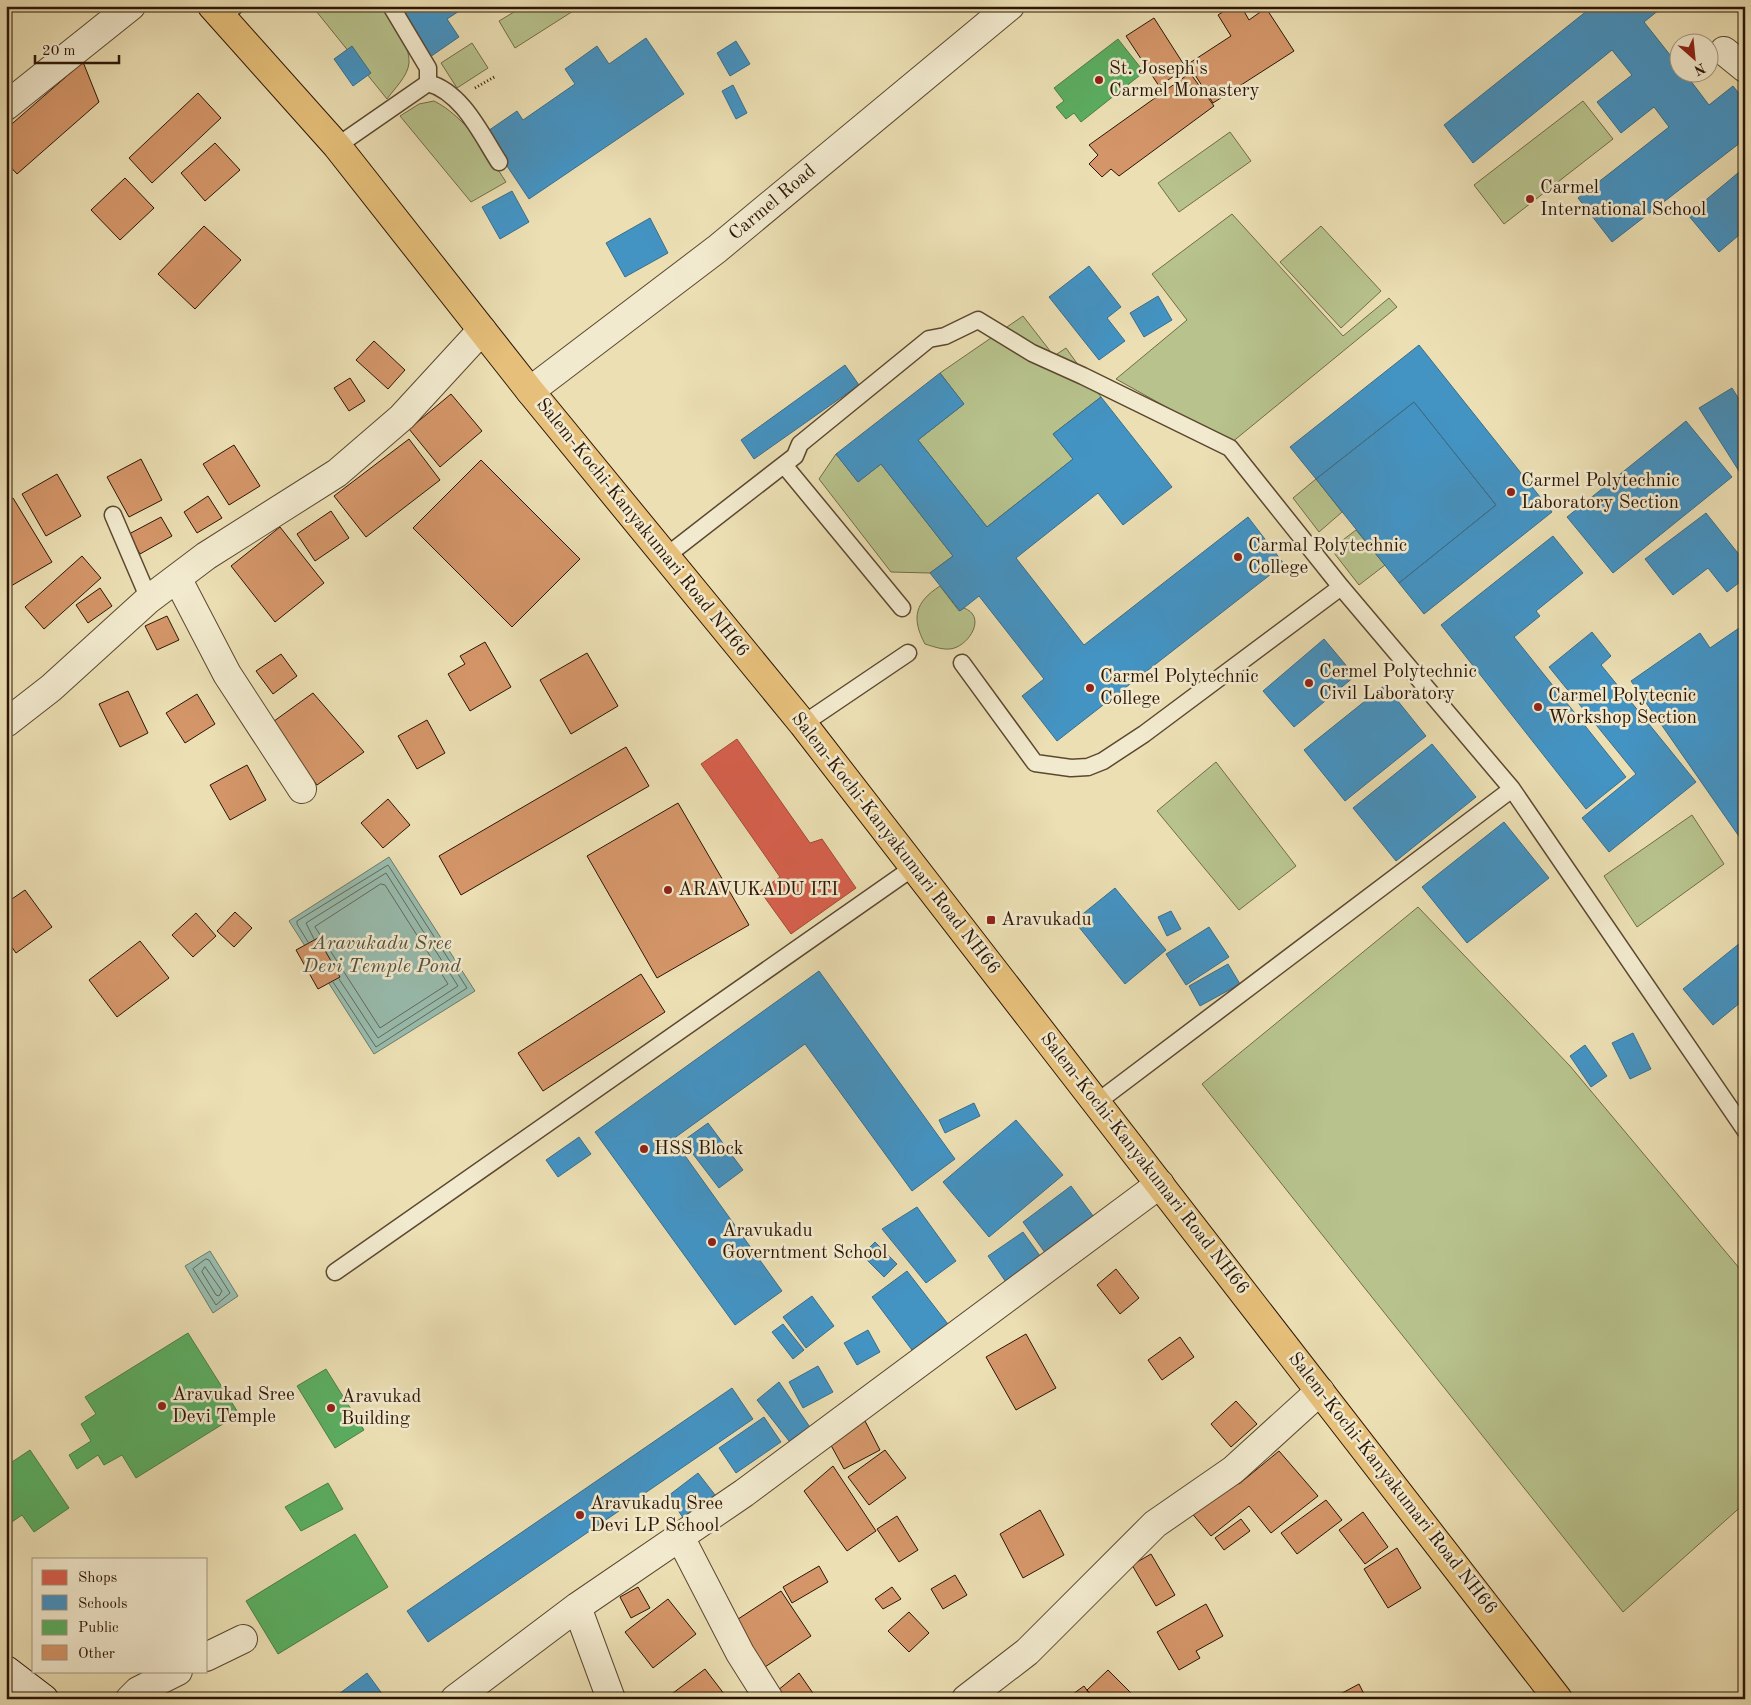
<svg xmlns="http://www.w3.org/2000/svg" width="1751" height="1705" font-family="'Old Standard TT',serif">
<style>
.green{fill:#b7c28c;stroke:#726c48}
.water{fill:#98bcae;stroke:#6d7a6a}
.shops{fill:#d6604d;stroke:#a34a37}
.schools{fill:#4393c3;stroke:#3c6e8a}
.public{fill:#5aae61;stroke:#4c8045}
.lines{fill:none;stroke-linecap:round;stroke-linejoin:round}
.shore{stroke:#62695a;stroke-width:1}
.building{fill:#d49669;stroke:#2d1605}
.service-casing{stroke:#5c4830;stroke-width:19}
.minor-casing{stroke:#5c4830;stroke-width:30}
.secondary-casing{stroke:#2d1605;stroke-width:30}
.trunk-casing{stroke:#2d1605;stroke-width:30}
.path{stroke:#2d1605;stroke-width:3;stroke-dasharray:1 2.5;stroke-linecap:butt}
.service{stroke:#f2eace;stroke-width:16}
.minor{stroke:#f2eace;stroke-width:28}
.secondary{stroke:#f2eace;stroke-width:28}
.trunk{stroke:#e6c07a;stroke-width:28}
.poi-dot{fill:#8f2418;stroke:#f2eace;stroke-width:2}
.labels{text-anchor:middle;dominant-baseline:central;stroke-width:5;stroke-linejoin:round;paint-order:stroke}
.poi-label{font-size:19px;fill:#2d1605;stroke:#f2eace;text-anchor:start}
.street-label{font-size:19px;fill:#2d1605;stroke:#f2eace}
.water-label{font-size:20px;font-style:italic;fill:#525040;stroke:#f2eace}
</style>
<rect width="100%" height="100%" fill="#ebdfb3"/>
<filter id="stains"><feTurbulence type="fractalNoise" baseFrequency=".004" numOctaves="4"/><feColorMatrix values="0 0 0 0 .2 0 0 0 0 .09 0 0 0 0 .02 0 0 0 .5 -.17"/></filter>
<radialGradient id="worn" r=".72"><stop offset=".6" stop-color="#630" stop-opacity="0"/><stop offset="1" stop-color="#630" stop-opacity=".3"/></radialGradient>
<path class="green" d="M312,6h72c9,16 26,38 25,57 -1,13 -15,26 -22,36z
M524,6h57l-66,42 -16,-27z
M472,43l16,25 -31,20 -16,-25z
M434,101c32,16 53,52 72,81l-35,20 -71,-86 19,-12z
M1583,101l30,38 -109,85 -30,-39z
M1230,132l21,29 -72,51 -21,-29z
M1232,214l111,122 46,-38 8,9 -166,136 -115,-64 71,-59 -35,-46z
M1321,226l60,65 -40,37 -61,-66z
M1023,316l31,40 12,-8 35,49 -48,37 20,25 -86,68 -69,-87 46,-36 -24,-31z
M836,454l22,28 23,-18 72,92 -23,17 -39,-1 -72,-93z
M1316,479l26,33 -23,20 -26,-34z
M1356,530l29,35 -26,20 -28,-36z
M940,586l19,25 5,-3c21,8 8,32 -7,39 -10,5 -22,0 -32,-3 -14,-26 -10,-42 15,-58z
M1216,762l80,104 -57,44 -82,-99z
M1692,815l32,49 -87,63 -33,-51z
M1418,907l152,159 175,209v228l-122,109 -421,-528z"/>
<path class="water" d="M389,857l86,134 -101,63 -85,-133z
M210,1251l28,45 -25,17 -28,-47z"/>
<path class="shops" d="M737,739l73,104 12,-4 34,49 -65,46 -31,-43 20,-14 -79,-113z"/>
<path class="schools" d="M398,6h69l-20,13 12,18 -29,20z
M1593,6h71l-20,16 34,43v7h6l25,33 24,-19 12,15v38l-133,103 -34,-44 91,-71 -15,-20 -33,26 -24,-31 35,-27 -20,-25 -139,113 -29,-38z
M646,38l38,56 -155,105 -44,-66 32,-22 6,9 52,-36 -10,-15 32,-23 12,18z
M736,41l14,23 -20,12 -13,-23z
M352,46l19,27 -18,13 -19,-27z
M733,85l14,28 -11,6 -14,-28z
M1745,167v63l-26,22 -31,-37z
M512,191l17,31 -29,17 -18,-32z
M650,218l18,35 -43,24 -19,-34z
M1089,266l32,41 -14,11 18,23 -26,19 -50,-63z
M1158,296l14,24 -28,17 -14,-24z
M1419,345l133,167 -128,102 -25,-31 97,-78 -82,-103 -98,77 -26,-32z
M845,365l14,20 -105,74 -13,-19z
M940,373l24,31 -46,36 69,87 86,-68 -20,-25 48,-37 71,90 -49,38 -25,-32 -82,65 68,87 164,-128 36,47 -227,177 -35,-45 22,-17 -65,-83 -19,15 -30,-38 23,-17 -72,-92 -23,18 -22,-28z
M1732,388l13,21 -1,70 -45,-71z
M1414,402l82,103 -97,78 -83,-104z
M1686,421l46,56 -119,96 -46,-56z
M1706,513l39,49v16l-18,14 -19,-24 -35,27 -28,-36z
M1553,536l30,37 -47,38 4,5 -26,21 112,140 -40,32 -145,-184z
M1745,624v221l-114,-164 69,-48 10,15z
M1592,632l19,24 -10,9 95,117 -87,70 -27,-34 54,-44 -87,-107z
M1324,639l31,37 -61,51 -31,-36z
M1385,685l41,51 -81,65 -41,-51z
M1432,744l44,53 -80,64 -43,-53z
M1504,822l45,56 -82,65 -45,-56z
M1115,888l51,62 -41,34 -51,-63z
M1171,911l10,18 -14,7 -9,-19z
M1209,927l20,30 -43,28 -20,-31z
M1745,939v67l-4,-4 -28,23 -30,-36z
M1228,964l12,20 -40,22 -11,-20z
M819,971l136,188 -43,32 -107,-147 -132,95 109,152 -47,34 -140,-193z
M1633,1033l18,36 -21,10 -18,-36z
M1585,1045l22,31 -16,11 -21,-31z
M974,1103l6,13 -35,17 -6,-13z
M1016,1120l47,55 -74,62 -46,-55z
M708,1123l35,47 -24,18 -36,-47z
M579,1137l12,17 -33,23 -12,-17z
M1071,1186l28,38 -48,37 -28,-39z
M917,1207l39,54 -30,22 -44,-54z
M1023,1232l20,28 -35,25 -20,-29z
M875,1242l22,22 -13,13 -22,-22z
M907,1271l44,57 -36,26 -43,-57z
M812,1296l22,30 -28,22 -23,-31z
M783,1324l21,26 -11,9 -21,-27z
M868,1330l12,22 -23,13 -13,-22z
M818,1366l15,26 -30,16 -14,-26z
M779,1382l35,51 -21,13 -36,-46z
M732,1388l21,31 -325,223 -21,-31z
M764,1417l17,25 -45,31 -17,-25z
M698,1473l21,27 -33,22 -18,-26z
M367,1673l19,26h-54z"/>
<path class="public" d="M1118,39l26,33 -63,50 -7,-9 -8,6 -10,-12 8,-6 -10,-13z
M188,1333l51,81 -103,64 -14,-23 -18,10 -6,-10 -21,14 -8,-14 22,-14 -10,-17 15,-10 -11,-17z
M326,1369l38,61 -29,18 -38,-62z
M30,1450l39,58 -35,24 -12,-17 -16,11v-60z
M328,1483l15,26 -42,22 -16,-24z
M355,1534l33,53 -110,67 -32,-53z"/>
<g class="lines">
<path class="shore" d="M381,884l4,1 63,99 -68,44 -65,-101z
M314,939l-8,-16 80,-50 72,113 -80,52 -39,-59
M308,942l-11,-18v-3l91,-56 79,123 -91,59 -43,-65
M206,1259l3,1 21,33 -14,12 -23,-36z
M205,1267l17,24 -3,5 -3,-1 -14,-23z"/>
</g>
<path class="building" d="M1232,6h9l8,14 17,-12 28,43 -81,52 -25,-39 43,-28 -13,-21z
M1154,18l32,50 -27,18 -33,-50z
M83,62l16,40 -82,72 -11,-12v-33z
M1190,73l24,33 -95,70 -8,-7 -9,8 -13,-13 9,-9 -9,-10z
M198,93l23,25 -69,65 -23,-25z
M215,143l25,27 -35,31 -24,-28z
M125,178l29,30 -34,32 -29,-30z
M204,226l37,34 -46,49 -37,-35z
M374,341l31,29 -17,19 -32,-29z
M350,378l15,23 -16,10 -15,-23z
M451,394l31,37 -42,36 -31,-38z
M409,439l31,41 -74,57 -32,-41z
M234,445l26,41 -31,19 -26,-41z
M141,459l21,41 -33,17 -22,-40z
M481,460l99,99 -68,68 -99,-99z
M57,474l24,42 -35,20 -24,-42z
M208,496l14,22 -25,15 -13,-21z
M13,498l39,64 -41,24 -5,-9v-75z
M331,511l18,27 -34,23 -18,-27z
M161,517l11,19 -32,18 -11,-20z
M280,527l44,56 -49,39 -44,-56z
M82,556l19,22 -57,51 -19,-22z
M100,588l12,18 -24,17 -12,-18z
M167,616l12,24 -22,10 -12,-24z
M485,642l26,45 -41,24 -22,-37 17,-10 -5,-8z
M587,653l31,53 -47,28 -31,-54z
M281,654l16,22 -24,18 -17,-23z
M128,691l20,42 -28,14 -21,-43z
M313,693l51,59 -47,33 -47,-61z
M197,694l18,30 -30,19 -19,-30z
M427,720l18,33 -28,16 -19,-33z
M626,747l23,39 -188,109 -22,-39z
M247,765l19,35 -36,20 -20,-35z
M388,799l22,26 -27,23 -22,-25z
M678,803l71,122 -92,53 -70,-122z
M25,890l27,37 -36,26 -10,-14v-36z
M235,912l17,16 -18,19 -17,-16z
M196,913l20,23 -23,21 -21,-22z
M318,938l22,39 -22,12 -22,-39z
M140,941l29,37 -52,39 -28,-37z
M641,974l24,38 -122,79 -25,-38z
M1116,1269l23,29 -19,16 -23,-29z
M1026,1334l30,54 -40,22 -30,-53z
M1180,1337l14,20 -32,23 -14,-20z
M1236,1401l21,23 -26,23 -20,-23z
M864,1419l16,31 -36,19 -17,-31z
M885,1450l21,28 -37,27 -21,-28z
M1279,1451l39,45 -47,37 -22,-27 -38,30 -21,-25 42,-32 7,5z
M833,1466l43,65 -29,20 -43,-60z
M1326,1500l16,20 -45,34 -16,-21z
M1040,1510l24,45 -41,23 -23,-44z
M1363,1512l25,35 -23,17 -26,-34z
M897,1516l21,34 -19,12 -22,-33z
M1241,1519l9,12 -26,19 -9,-12z
M1397,1548l24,40 -33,20 -24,-39z
M1151,1554l24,41 -19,11 -24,-41z
M819,1566l9,16 -36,21 -9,-16z
M955,1575l12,20 -24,14 -12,-20z
M638,1587l12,21 -19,10 -11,-21z
M892,1587l9,12 -18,10 -8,-10z
M781,1591l30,45 -49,33 -30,-46z
M668,1599l28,35 -43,34 -28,-36z
M1206,1604l17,32 -27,15 4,7 -21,12 -22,-38z
M909,1612l20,21 -20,19 -21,-21z
M705,1669l23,30h-63z
M1108,1670l29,29h-41l-9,-9z
M799,1673l18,26h-42l-3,-4z
M1359,1684l6,12 -5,3h-29z
M1084,1686l9,13h-27z"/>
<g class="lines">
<defs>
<path id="service" d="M391,6l37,62v15
M221,17l14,-11
M428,83c34,9 53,51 71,79
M337,146l91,-63
M784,465l118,143
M113,515l36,84
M665,557l130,-101 5,-12 129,-105 16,-3 33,-16 54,33 51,23 147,72 111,139 171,202 233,341
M962,663l73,100 36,5 17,-1 15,-6 41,-27 197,-147
M803,724l105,-71
M1096,1103l416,-314
M335,1272l579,-405"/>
<path id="minor" d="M1724,51l21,17
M6,106l125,-100
M530,391l187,-142 293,-243
M177,578l50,96 75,115
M6,723l45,-35 98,-89 57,-43 131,-83 65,-56 80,-87
M680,1537l60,116 29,46
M577,1607l34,92
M206,1657l37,-18
M130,1699l8,-8 40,-20
M455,1699l122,-92 167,-114 416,-309
M966,1699l61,-47 128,-128 78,-54 87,-79"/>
<path id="secondary" d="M6,1670l38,29"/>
<path id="trunk" d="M212,6l125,140 193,245 273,333 755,975"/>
</defs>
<use href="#service" class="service-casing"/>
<use href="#minor" class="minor-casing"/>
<use href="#secondary" class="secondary-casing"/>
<use href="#trunk" class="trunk-casing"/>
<path class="path" d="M475,88l21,-12"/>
<use href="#service" class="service"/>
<use href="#minor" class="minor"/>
<use href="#secondary" class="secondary"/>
<use href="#trunk" class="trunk"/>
</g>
<g class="poi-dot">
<circle cx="1099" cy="80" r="5"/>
<circle cx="1530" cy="199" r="5"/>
<circle cx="1511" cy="492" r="5"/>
<circle cx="1238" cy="557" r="5"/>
<circle cx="1309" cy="683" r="5"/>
<circle cx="1090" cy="688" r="5"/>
<circle cx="1538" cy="707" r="5"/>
<circle cx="668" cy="890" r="5"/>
<rect x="986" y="915" width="10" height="10" rx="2.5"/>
<circle cx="644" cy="1149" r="5"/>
<circle cx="712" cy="1242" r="5"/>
<circle cx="162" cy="1406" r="5"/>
<circle cx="331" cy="1408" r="5"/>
<circle cx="580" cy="1515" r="5"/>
</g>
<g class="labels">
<g class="poi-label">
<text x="1109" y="69">St. Joseph's<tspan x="1109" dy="22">Carmel Monastery</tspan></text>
<text x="1540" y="188">Carmel<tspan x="1540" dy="22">International School</tspan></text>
<text x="1521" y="481">Carmel Polytechnic<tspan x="1521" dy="22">Laboratory Section</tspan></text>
<text x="1248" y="546">Carmal Polytechnic<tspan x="1248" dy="22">College</tspan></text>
<text x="1319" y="672">Cermel Polytechnic<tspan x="1319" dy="22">Civil Laboratory</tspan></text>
<text x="1100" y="677">Carmel Polytechnic<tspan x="1100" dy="22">College</tspan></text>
<text x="1548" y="696">Carmel Polytecnic<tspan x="1548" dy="22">Workshop Section</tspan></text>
<text x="678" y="890">ARAVUKADU ITI</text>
<text x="1001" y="920">Aravukadu</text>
<text x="654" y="1149">HSS Block</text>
<text x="722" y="1231">Aravukadu<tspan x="722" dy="22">Governtment School</tspan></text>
<text x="172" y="1395">Aravukad Sree<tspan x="172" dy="22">Devi Temple</tspan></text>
<text x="341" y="1397">Aravukad<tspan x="341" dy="22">Building</tspan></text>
<text x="590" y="1504">Aravukadu Sree<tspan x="590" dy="22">Devi LP School</tspan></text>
</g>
<g class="street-label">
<text transform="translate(773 203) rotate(-40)">Carmel Road</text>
<text transform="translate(642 528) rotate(51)">Salem-Kochi-Kanyakumari Road NH66</text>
<text transform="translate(895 844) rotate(52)">Salem-Kochi-Kanyakumari Road NH66</text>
<text transform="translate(1144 1164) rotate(52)">Salem-Kochi-Kanyakumari Road NH66</text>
<text transform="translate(1392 1484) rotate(52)">Salem-Kochi-Kanyakumari Road NH66</text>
</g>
<g class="water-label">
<text x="382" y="944">Aravukadu Sree<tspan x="382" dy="23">Devi Temple Pond</tspan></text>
</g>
</g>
<rect width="1751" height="1705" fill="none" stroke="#ebdfb3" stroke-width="25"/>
<rect x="8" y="8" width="1736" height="1690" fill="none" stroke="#2d1605" stroke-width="2.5"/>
<rect x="12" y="12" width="1726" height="1680" fill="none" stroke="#2d1605"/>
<rect x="32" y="1558" width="175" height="115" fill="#f2eace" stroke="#a3957e"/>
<rect x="42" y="1570" width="25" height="15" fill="#d6604d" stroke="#a3957e"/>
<text x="78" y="1582" font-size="15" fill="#2d1605">Shops</text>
<rect x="42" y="1595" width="25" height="15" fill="#4393c3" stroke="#a3957e"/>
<text x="78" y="1608" font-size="15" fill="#2d1605">Schools</text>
<rect x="42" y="1620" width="25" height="15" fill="#5aae61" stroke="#a3957e"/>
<text x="78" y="1632" font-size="15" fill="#2d1605">Public</text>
<rect x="42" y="1645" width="25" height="15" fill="#d49669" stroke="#a3957e"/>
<text x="78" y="1658" font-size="15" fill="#2d1605">Other</text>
<g transform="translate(1694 58) rotate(153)"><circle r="24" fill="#f2eace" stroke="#a3957e"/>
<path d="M0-4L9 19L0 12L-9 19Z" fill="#8f2418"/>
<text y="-8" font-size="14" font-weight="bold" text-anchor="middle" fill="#2d1605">N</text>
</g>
<path d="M35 55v8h84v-8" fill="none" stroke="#2d1605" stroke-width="2.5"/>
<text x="42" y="55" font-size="15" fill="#2d1605" stroke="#f2eace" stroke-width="4" paint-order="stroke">20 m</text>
<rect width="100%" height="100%" filter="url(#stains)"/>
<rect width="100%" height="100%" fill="url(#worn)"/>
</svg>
